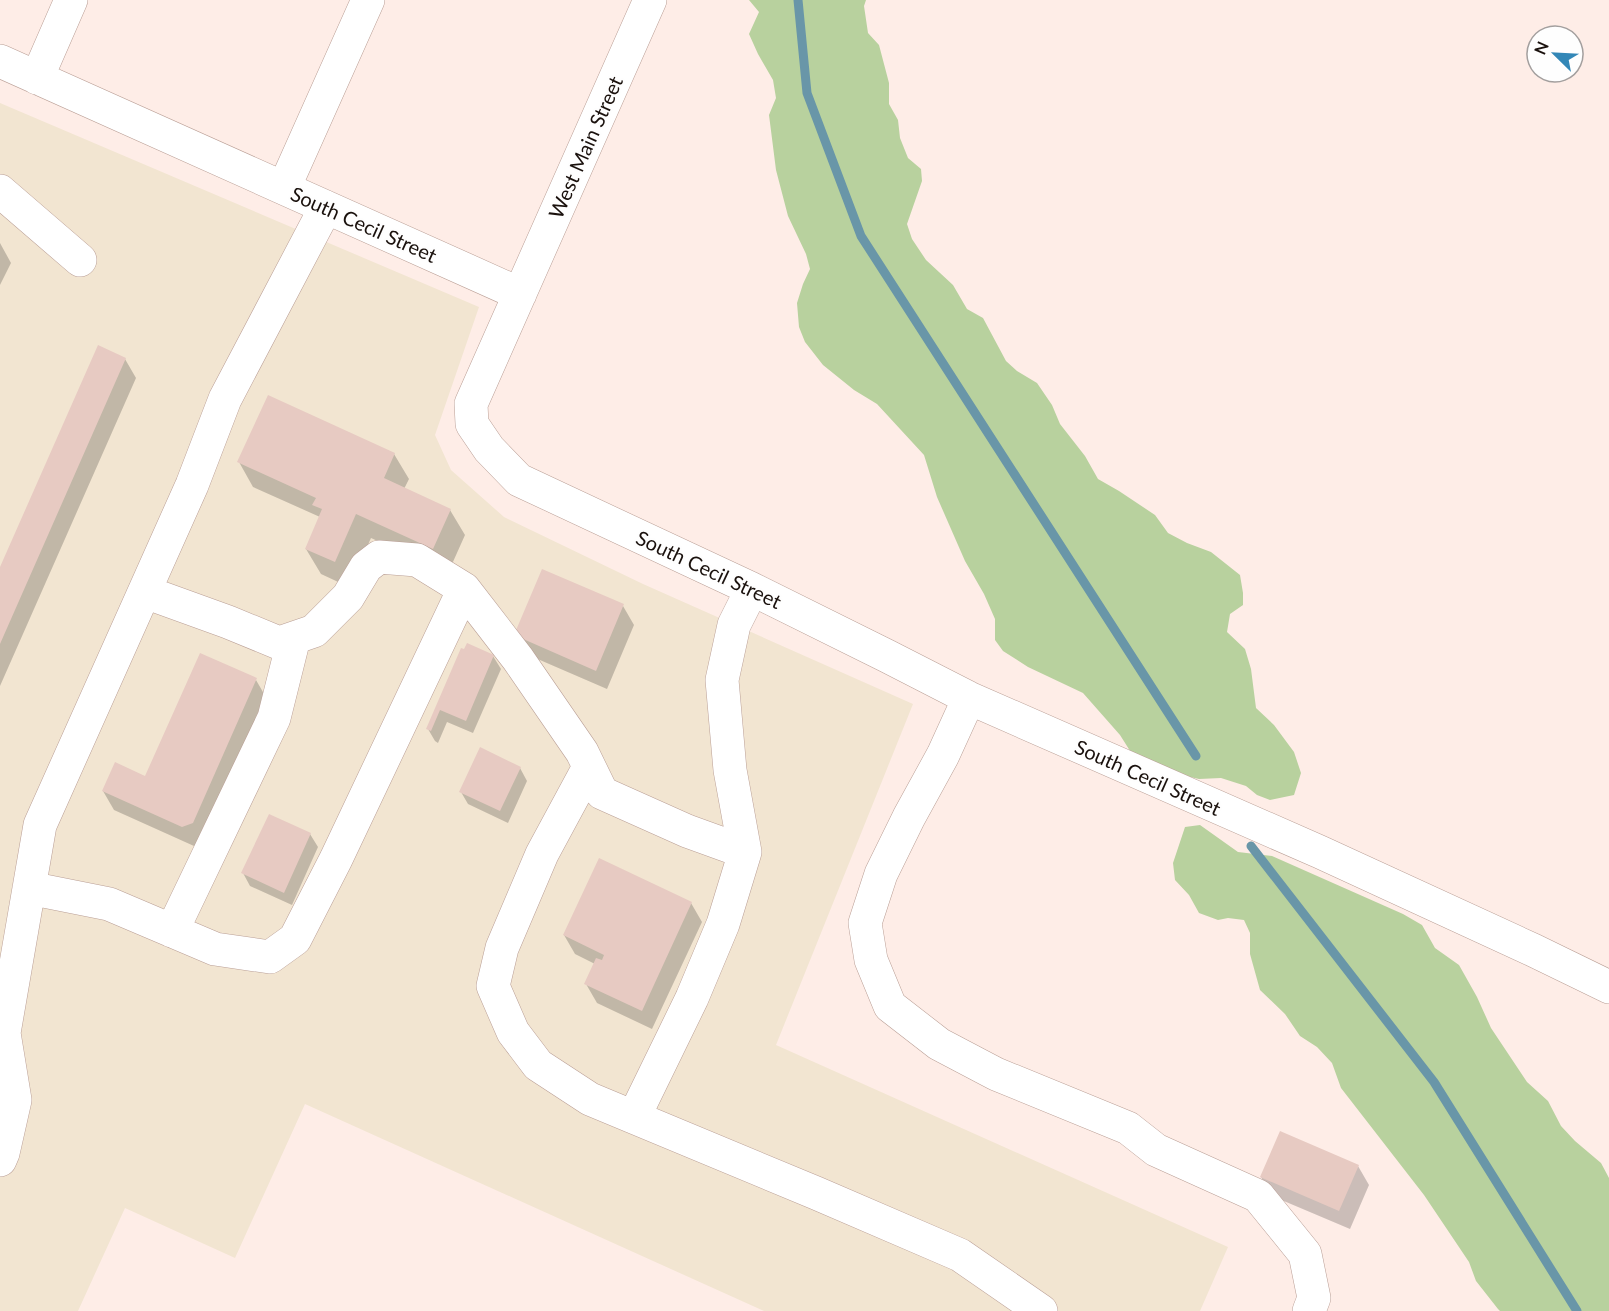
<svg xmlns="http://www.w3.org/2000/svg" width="1609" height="1311" font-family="Lato,sans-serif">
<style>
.industrial{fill:#f2e5d1}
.green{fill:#b8d19e}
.shadow{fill:#0003}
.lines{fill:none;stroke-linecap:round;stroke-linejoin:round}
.stream{stroke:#6996a8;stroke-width:9}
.building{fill:#e7cac2}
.minor-casing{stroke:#ba9f96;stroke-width:34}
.minor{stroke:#fff;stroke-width:33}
.labels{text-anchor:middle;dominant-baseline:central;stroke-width:4.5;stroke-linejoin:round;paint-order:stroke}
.street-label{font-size:20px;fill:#1a110d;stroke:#fefefe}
</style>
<rect width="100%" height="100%" fill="#feede7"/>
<path class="industrial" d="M0,103l479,204 -44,128 16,35 53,47 139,67 270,120 -137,341 452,202 -28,64h-436l-459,-207 -70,154 -110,-50 -47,103h-78z"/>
<path class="green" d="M749,0h117l-2,6 4,27 11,12 10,38v21l9,16 2,18 8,20 13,11 1,12 -15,43 5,15 14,21 27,25 14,24 16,9 23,43 11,10 20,12 15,22 8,19 25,32 13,23 21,12 36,24 13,18 19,10 24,9 29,23 3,18v12l-13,9 -3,18 18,17 6,20 5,39 18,17 20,27 7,21 -7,22 -24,5 -13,-5 -11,-9 -25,-8 -22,1 -44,-10 -23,-15 -12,-19 -37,-42 -55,-26 -25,-16 -8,-11v-21l-11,-25 -19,-33 -28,-64 -13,-42 -47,-51 -23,-14 -31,-25 -18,-23 -6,-15 -2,-24 6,-19 7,-15 -4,-15 -18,-38 -12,-46 -7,-55 7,-17 -3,-18 -15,-26 -9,-20 10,-22z
M1200,825l38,27 34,4 131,58 19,11 13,23 24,17 18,32 14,31 36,54 21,19 13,25 14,15 26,22 8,15v133h-109l-2,-2 -22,-28 -7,-19 -45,-67 -83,-107 -9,-25 -15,-16 -17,-11 -15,-22 -25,-24 -10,-36v-21l-6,-13 -16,-2 -10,2 -19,-7 -10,-18 -14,-15 -2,-17 12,-36z"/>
<path class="shadow" d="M0,243l11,20 -11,22z
M125,359l11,19 -136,308v-115z
M394,454l15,25 -5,10 46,21 15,25 -17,38 -77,-35 -22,49 -28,-13 -15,-25 14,-32 -67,-30 -14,-25z
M623,606l11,19 -27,64 -81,-35 -11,-19z
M462,650l31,6 8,13 -28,64 -26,-11 -9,21 -3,-2 -7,-12z
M256,680l11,19 -64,143 -9,4 -80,-36 -11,-19 43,-13z
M520,768l7,13 -19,42 -40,-19 -7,-12z
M269,816l41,18 8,13 -26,58 -42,-19 -7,-13z
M691,903l11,19 -50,107 -55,-26 -11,-19 9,-20 -20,-10 -11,-19z
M1358,1166l11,19 -19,44 -78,-33 -11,-19z"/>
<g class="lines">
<path class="stream" d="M798,0l9,93 54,143 335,520
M1251,846l183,236 143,229"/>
</g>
<path class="building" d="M98,345l28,13 -126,286v-77z
M268,395l127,58 -11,25 67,31 -18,40 -77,-35 -21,48 -30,-13 17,-40 -10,-4 4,-7 -79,-36z
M542,569l82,35 -28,67 -82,-36z
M467,643l27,12 -28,66 -26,-11 -9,21 -5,-2 35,-81 3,1z
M200,653l57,25 -64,145 -11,4 -80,-36 13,-29 30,14z
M480,747l41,20 -21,44 -41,-19z
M269,814l42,19 -27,60 -43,-20z
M599,858l93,44 -50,109 -58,-27 12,-26 6,2 2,-5 -41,-20z
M1280,1131l79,34 -20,46 -79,-34z"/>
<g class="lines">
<defs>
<path id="minor" d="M650,0l-179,404 1,20 17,25 30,31 233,109 135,67 82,42 351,154 213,98 76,37
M0,61l520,233
M37,78l34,-78
M284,188l84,-188
M0,191l80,69
M145,592l83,30 51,21 35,-12 34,-34 18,-30 13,-10 38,3 47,29 54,70 64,93 20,41 85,38 58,21
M969,698l-26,57 -34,62 -28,57 -16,49 6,37 19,46 49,38 57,30 132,54 28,22 102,46 47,58 9,44 -5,13
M589,767l-47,87 -40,94 -9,38 20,46 25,33 52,34 226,94 144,62 81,56
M29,888l80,16 106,45 55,8 25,-18 41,-80 128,-270
M172,931l102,-213 20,-80
M634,1117l58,-119 31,-74 22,-72 -15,-82 -8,-90 12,-55 18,-36
M0,1160l3,-7 12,-53 -11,-67 36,-208 152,-340 33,-86 101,-192"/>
</defs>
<use href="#minor" class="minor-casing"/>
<use href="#minor" class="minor"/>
</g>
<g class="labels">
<g class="street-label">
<text transform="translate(585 147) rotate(-66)">West Main Street</text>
<text transform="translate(364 224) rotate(24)">South Cecil Street</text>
<text transform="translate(709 569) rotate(25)">South Cecil Street</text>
<text transform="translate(1148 777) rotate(24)">South Cecil Street</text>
</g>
</g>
<g transform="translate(1555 54) rotate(294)"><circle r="28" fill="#fefefe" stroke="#a39f9e" stroke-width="1.5"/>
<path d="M0-4.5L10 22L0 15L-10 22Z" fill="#3387b7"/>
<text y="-9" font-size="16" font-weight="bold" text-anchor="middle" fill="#1a110d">N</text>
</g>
</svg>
